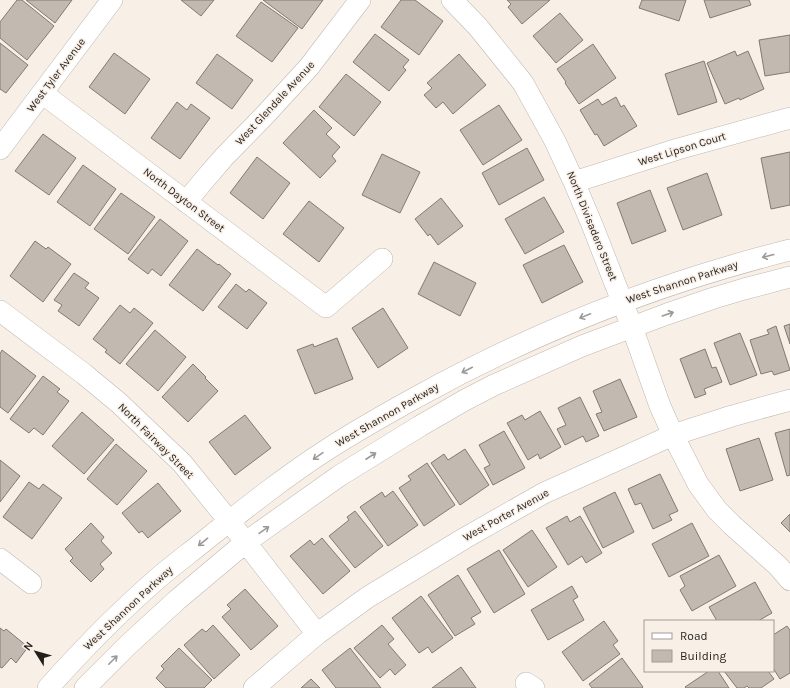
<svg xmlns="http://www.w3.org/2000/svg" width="790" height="688" font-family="Karla,sans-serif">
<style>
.building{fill:#c2b9b1;stroke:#837a73}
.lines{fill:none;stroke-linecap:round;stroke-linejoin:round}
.minor-casing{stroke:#c0b7b0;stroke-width:22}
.minor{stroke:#fff;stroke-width:21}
.oneway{stroke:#9b9a98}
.labels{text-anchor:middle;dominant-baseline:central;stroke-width:3;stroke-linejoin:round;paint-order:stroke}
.street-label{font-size:11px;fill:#211e1b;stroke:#f8efe7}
</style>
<rect width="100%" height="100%" fill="#f8efe7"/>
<path class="building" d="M17,0h5l32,26 -27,34 -27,-22v-16z
M26,0h46l-17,23z
M181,0h33l-13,16z
M263,0h60l-21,29z
M401,0h14l28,21 -24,34 -38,-28z
M507,0h43l-28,24 -14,-17 3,-3z
M642,0h44l-7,21 -40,-13z
M704,0h45l2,5 -41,13z
M261,2l37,26 -26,34 -36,-26z
M560,13l23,27 -27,23 -23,-27z
M375,34l34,26 -6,7 3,3 -17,21 -36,-29z
M790,35v37l-25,4 -6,-36z
M0,43l28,22 -22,28 -6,-4z
M593,44l23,34 -37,26 -14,-21 1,-1 -9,-13z
M735,51l2,5 11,-5 16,38 -24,11 -1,-2 -14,6 -18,-41z
M114,53l36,26 -25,35 -36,-27z
M217,54l36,26 -21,29 -36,-26z
M459,54l27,31 -33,29 -10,-12 -7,6 -12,-13 8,-7 -5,-5z
M704,61l13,41 -39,13 -13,-41z
M346,74l35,28 -27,34 -35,-29z
M616,97l5,10 3,-2 13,21 -33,20 -7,-12 -2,1 -15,-25 18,-11 4,6z
M177,102l10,8 4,-6 19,14 -30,41 -29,-21z
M499,105l23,35 -39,25 -23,-35z
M314,110l18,18 -6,6 14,13 -8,9 4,5 -16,17 -37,-35z
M43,134l33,24 -27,37 -34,-24z
M527,148l17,32 -45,25 -17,-32z
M790,152v53l-19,4 -10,-51z
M382,154l38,18 -20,41 -38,-18z
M257,157l33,26 -27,36 -33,-26z
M83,165l33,24 -26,37 -33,-24z
M707,173l15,42 -39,15 -16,-42z
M650,190l16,41 -34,13 -15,-41z
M121,193l34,24 -27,37 -34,-25z
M544,197l20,35 -39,22 -20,-35z
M441,198l22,28 -25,19 -8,-11 -2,2 -13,-17z
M309,201l35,27 -25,34 -36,-28z
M160,219l28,22 -27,35 -9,-7 -4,5 -20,-15z
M35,241l11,8 2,-2 23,17 -28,38 -33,-26z
M564,245l19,37 -41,21 -19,-38z
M197,249l21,16 1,-1 12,10 -28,37 -34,-26z
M434,262l42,21 -16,33 -42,-22z
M74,273l15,10 -4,5 14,10 -20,28 -21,-15 4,-6 -8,-5z
M236,284l10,8 3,-3 18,14 -20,26 -29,-22z
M120,305l10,8 4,-5 19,15 -33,41 -15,-12 2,-2 -14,-11z
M383,308l25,40 -30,20 -26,-40z
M790,324v20l-6,-18z
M776,326l14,44 -16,5 -2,-4 -11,3 -11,-34 19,-6 -2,-4z
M155,330l31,27 -28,34 -32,-27z
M740,333l17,42 -27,10 -16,-42z
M337,338l16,41 -38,15 -18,-44 16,-6 1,3z
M705,349l7,19 4,-1 6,15 -18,7 2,5 -11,4 -15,-39z
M2,350l34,26 -28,37 -8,-6v-53z
M193,364l13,13 -1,1 13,13 -30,31 -26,-25z
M43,376l17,13 -3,3 12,9 -26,34 -9,-7 -5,5 -19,-14z
M620,379l17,38 -33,14 -8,-17 6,-2 -9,-21z
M580,397l19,39 -13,6 -3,-6 -18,9 -8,-16 9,-4 -8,-17z
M540,411l21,36 -21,12 -2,-5 -10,6 -21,-37 15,-8 3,5z
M82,412l32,28 -30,34 -32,-28z
M245,415l26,33 -36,27 -26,-33z
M790,429v46l-3,1 -12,-43z
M504,431l21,37 -32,17 -9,-17 6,-3 -11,-20z
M759,438l14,42 -33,11 -14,-42z
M116,444l31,27 -30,34 -30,-26z
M465,449l24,36 -29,20 -29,-42 13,-9 4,6z
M0,460l20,16 -20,26z
M427,463l28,42 -31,21 -25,-38 12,-8 -3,-4z
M660,474l18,37 -9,4 3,5 -19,9 -12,-26 -6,2 -7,-16z
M29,482l10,7 4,-5 19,14 -30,41 -29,-22z
M158,483l23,28 -33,27 -6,-7 -3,2 -17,-20z
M393,491l25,34 -30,21 -28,-39 22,-15 3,5z
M615,492l19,40 -31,16 -20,-40z
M355,511l28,35 -28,22 -26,-32 20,-16 -2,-3z
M790,514v18l-9,-9z
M567,516l3,6 10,-6 22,37 -16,10 -4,-7 -14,9 -22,-37z
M91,523l13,14 -3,4 11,12 -12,11 4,5 -13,13 -21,-21 3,-3 -8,-9z
M692,523l17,33 -40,21 -17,-33z
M532,530l25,37 -29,20 -25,-37z
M322,538l28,33 -27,23 -33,-38 20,-16 4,5z
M499,550l26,44 -31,19 -27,-44z
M719,555l17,31 -44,25 -12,-21 5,-4 -5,-10z
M458,575l23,37 -10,6 4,6 -20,12 -27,-41z
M755,582l17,31 -14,8h-41l-8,-14z
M572,586l6,11 -5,3 11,20 -36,20 -17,-30z
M245,589l33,37 -27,24 -29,-33 9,-8 -4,-4z
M421,596l32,42 -21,15 -4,-6 -9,6 -27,-35z
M604,621l14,20 -5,4 7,9 -37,27 -21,-29z
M213,625l27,30 -26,24 -30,-34 18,-16 4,3z
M382,625l12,14 -6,5 18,21 -11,10 -5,-6 -10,9 -26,-30z
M787,626l3,4v43l-10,6 -7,-11v-33z
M0,628l4,3 2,-2 22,18 -12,16 -5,-5 -9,10 -2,-1z
M179,648l33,32 -8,8h-38l-10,-10 8,-9 -3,-3z
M350,648l31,40h-45l-14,-18z
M622,658l21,29 -1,1h-50l-3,-4z
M461,667l15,21h-44z
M709,671h9l11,17h-43l-1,-1z
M724,671h44l6,8 -13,9h-12l-2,-2 -3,2h-7z
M311,679l9,9h-19z"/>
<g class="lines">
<defs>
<path id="minor" d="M452,0l26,27 45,56 32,58 19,41 19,45 39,100 28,79 13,29 25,49 19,26 15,15 46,41 12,14
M42,93l284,214 56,-48
M0,149l112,-149
M574,182l104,-33 112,-31
M186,202l19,-23 19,-22 41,-42 44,-48 51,-67
M0,311l84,63 35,29 63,60 47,58 88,113
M0,559l31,24
M526,683l8,5
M48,688c34,-38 70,-75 109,-109 16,-14 34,-27 51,-41 39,-31 78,-62 120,-89 28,-18 58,-35 87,-51 119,-66 243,-115 375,-148
M85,688l43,-43 49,-45 69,-58 93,-66 81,-50 45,-26 29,-15 88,-39 85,-32 47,-16 30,-9 46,-12
M254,688l63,-54 51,-37 97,-59 79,-45 129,-58 59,-19 58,-16"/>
</defs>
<use href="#minor" class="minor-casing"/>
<use href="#minor" class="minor"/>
</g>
<defs><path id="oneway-shaft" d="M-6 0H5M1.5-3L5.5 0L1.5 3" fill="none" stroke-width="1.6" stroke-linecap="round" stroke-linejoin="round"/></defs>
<g class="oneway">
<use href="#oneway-shaft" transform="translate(768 256) rotate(166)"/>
<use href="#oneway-shaft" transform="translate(668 314) rotate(-19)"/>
<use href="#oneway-shaft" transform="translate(585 316) rotate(158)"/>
<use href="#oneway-shaft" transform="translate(467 370) rotate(153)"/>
<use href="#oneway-shaft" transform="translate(318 456) rotate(145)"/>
<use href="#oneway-shaft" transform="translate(371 456) rotate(-33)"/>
<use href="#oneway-shaft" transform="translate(264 530) rotate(-35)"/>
<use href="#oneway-shaft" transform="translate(203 542) rotate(141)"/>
<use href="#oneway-shaft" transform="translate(113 660) rotate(-45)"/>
</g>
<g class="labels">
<g class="street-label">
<text transform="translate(56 75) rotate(-53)">West Tyler Avenue</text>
<text transform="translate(275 103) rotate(-47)">West Glendale Avenue</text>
<text transform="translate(682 149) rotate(-17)">West Lipson Court</text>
<text transform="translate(184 200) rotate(37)">North Dayton Street</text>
<text transform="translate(592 226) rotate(68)">North Divisadero Street</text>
<text transform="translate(682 282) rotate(-18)">West Shannon Parkway</text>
<text transform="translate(387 415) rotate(-30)">West Shannon Parkway</text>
<text transform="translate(156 441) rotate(45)">North Fairway Street</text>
<text transform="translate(506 515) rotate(-29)">West Porter Avenue</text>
<text transform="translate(128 608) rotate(-43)">West Shannon Parkway</text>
</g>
</g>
<rect x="644" y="620" width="130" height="52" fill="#f8efe7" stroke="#a29b95"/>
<rect x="652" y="633" width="20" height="6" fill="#ffffff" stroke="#a29b95"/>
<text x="680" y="640" font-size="12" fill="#211e1b">Road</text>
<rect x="652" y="650" width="20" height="12" fill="#c2b9b1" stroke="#a29b95"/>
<text x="680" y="660" font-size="12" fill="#211e1b">Building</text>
<g transform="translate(36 652) rotate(307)" stroke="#f8efe7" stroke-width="3" paint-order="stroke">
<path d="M0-3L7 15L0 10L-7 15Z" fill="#211e1b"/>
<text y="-6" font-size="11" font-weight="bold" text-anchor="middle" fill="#211e1b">N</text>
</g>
</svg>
